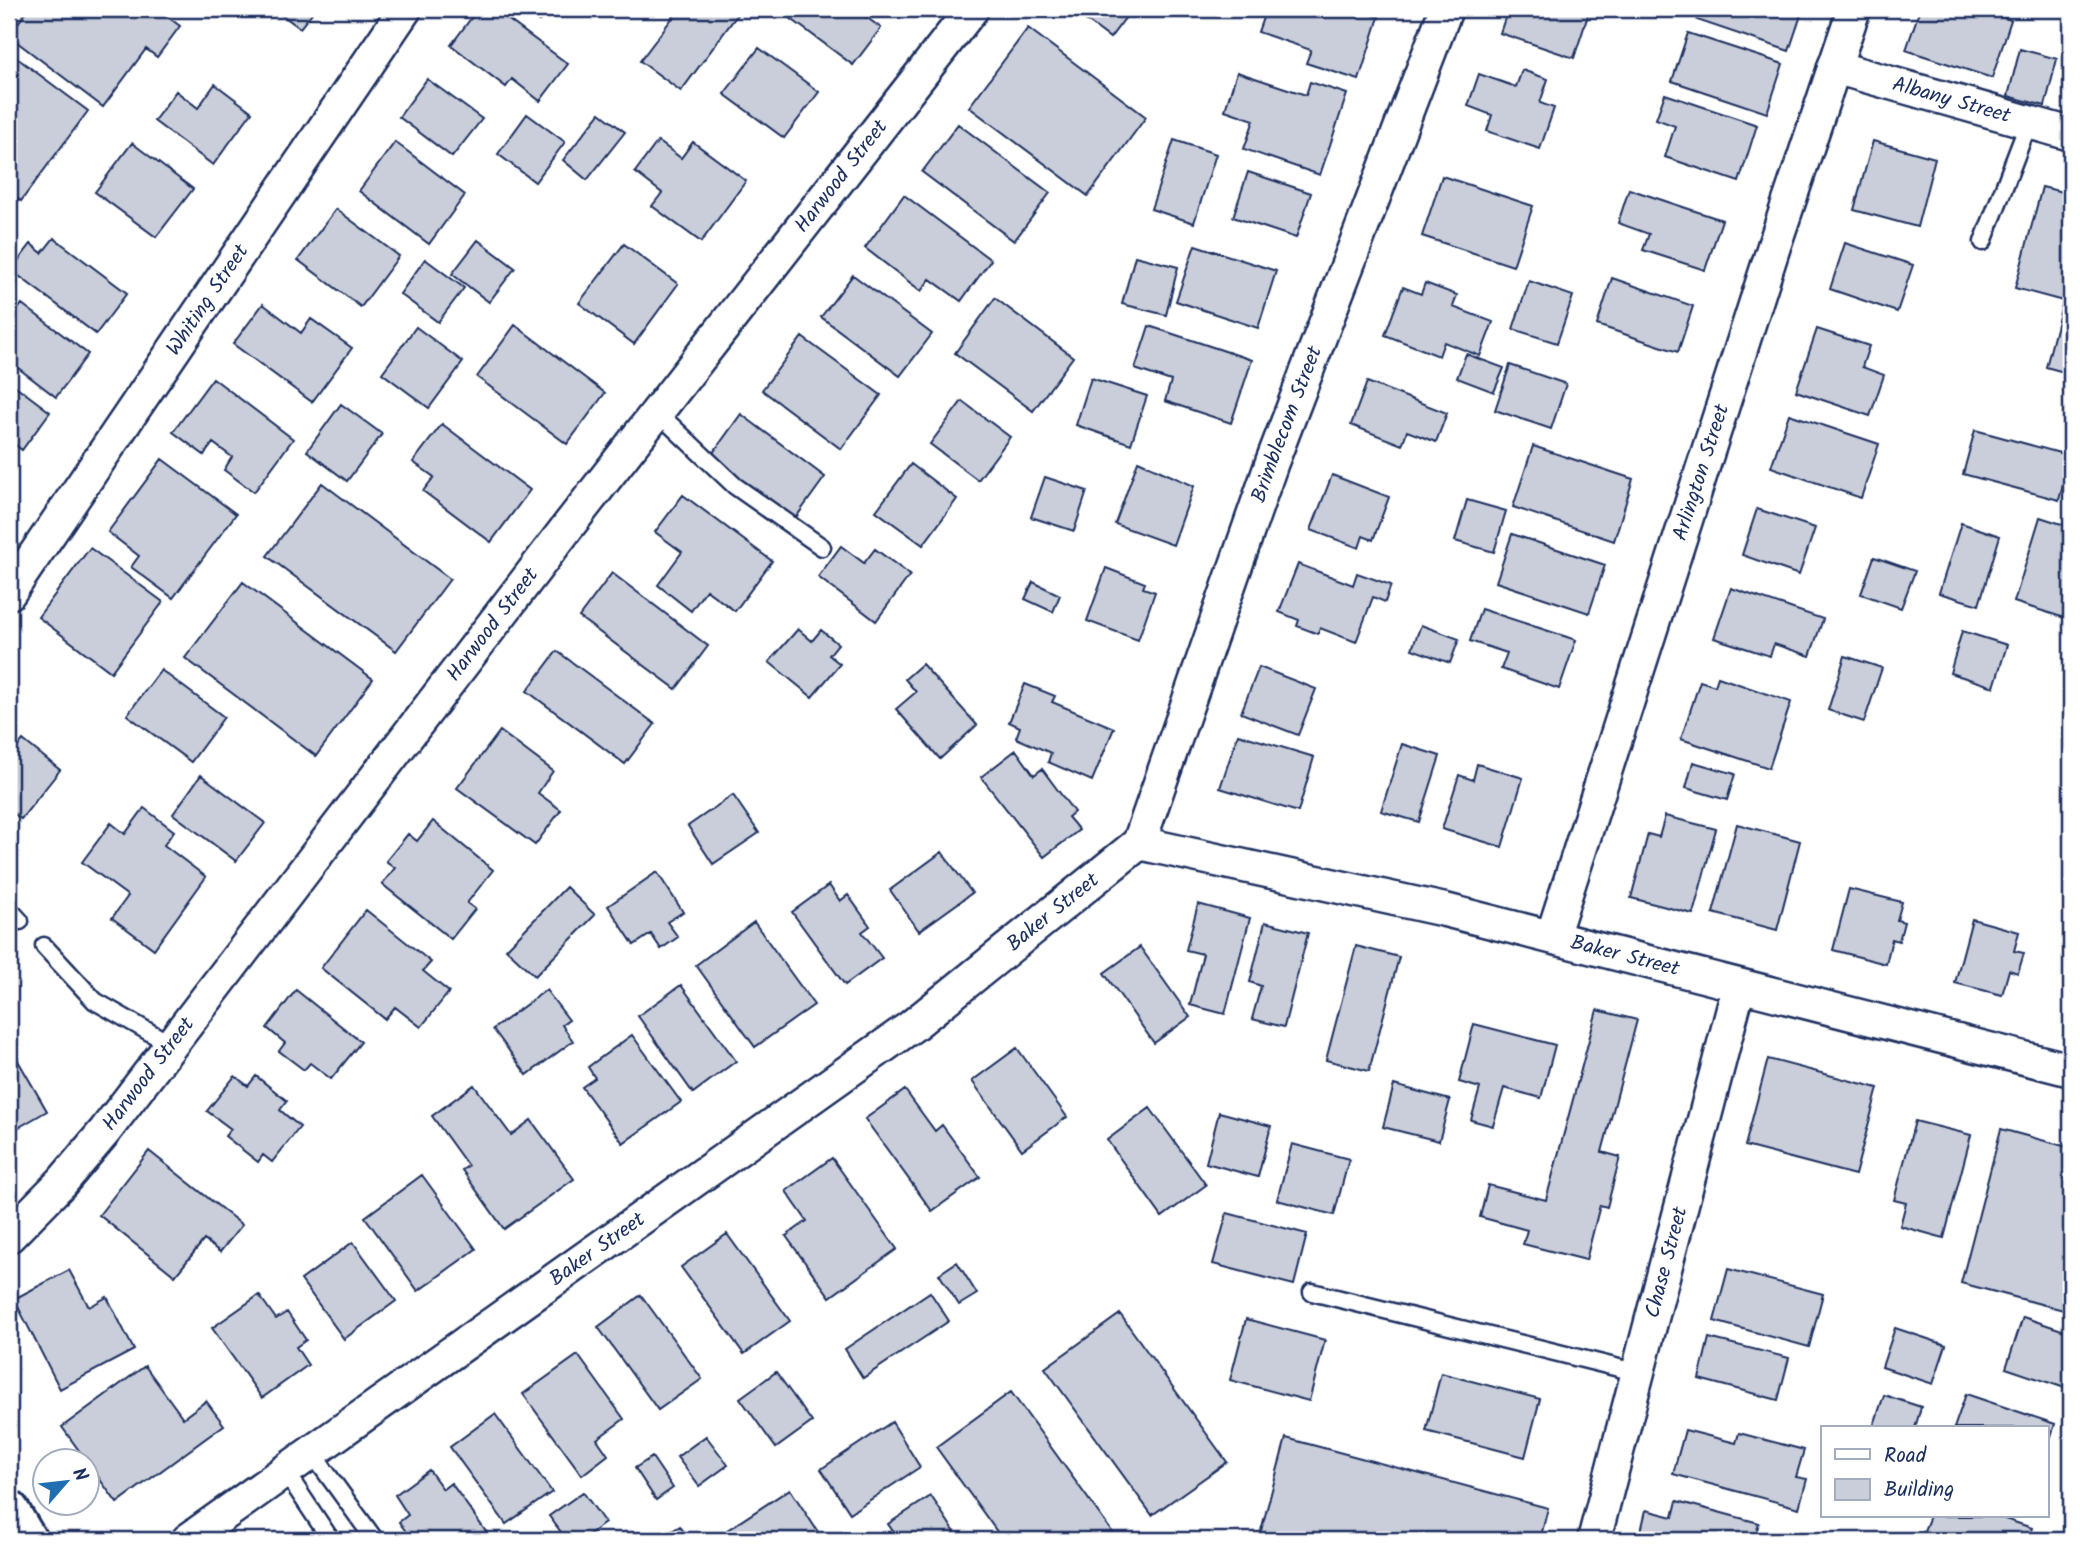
<svg xmlns="http://www.w3.org/2000/svg" width="2080" height="1549" font-family="Kalam,sans-serif">
<style>
.building{fill:#caceda;stroke:#1b2f5e;stroke-width:2}
.lines{fill:none;stroke-linecap:round;stroke-linejoin:round}
.service-casing{stroke:#1b2f5e;stroke-width:21}
.minor-casing{stroke:#1b2f5e;stroke-width:37}
.primary-casing{stroke:#1b2f5e;stroke-width:44}
.service{stroke:#fff;stroke-width:16}
.minor{stroke:#fff;stroke-width:32}
.primary{stroke:#fff;stroke-width:38}
.labels{text-anchor:middle;dominant-baseline:central;stroke-width:5;stroke-linejoin:round;paint-order:stroke}
.street-label{font-size:21px;fill:#1b2f5e;stroke:#fff}
</style>
<rect width="100%" height="100%" fill="#fff"/>
<filter id="ink" filterUnits="userSpaceOnUse"><feTurbulence type="fractalNoise" baseFrequency=".0143" numOctaves="2"/><feDisplacementMap in="SourceGraphic" scale="14" xChannelSelector="R" yChannelSelector="G"/><feConvolveMatrix kernelMatrix="1 2 1 2 8 2 1 2 1" color-interpolation-filters="sRGB"/></filter>
<g filter="url(#ink)">
<path class="building" d="M28,9h129l23,17 -23,31 -11,-8 -43,58 -94,-71z
M274,9h41l-15,19z
M478,9h16l74,55 -28,37 -28,-22 -6,8 -55,-42z
M523,9h25l-9,12z
M679,9h49l9,6 -56,76 -41,-30z
M778,9h77l26,19 -28,37z
M1071,9h61l-22,29z
M1266,9h87l26,8 -20,63 -53,-17 5,-13 -53,-18z
M1508,9h82l-16,49 -74,-25z
M1701,9h102l-14,42 -92,-31z
M1920,9h58l33,11 -19,58 -86,-28z
M1028,28l118,89 -58,79 -119,-89z
M1688,33l95,31 -16,49 -95,-32z
M759,48l60,44 -35,46 -60,-44z
M2020,49l37,10 -12,47 -37,-10z
M9,52l79,59 -67,90 -12,-9v-60l7,-9 -7,-5z
M1522,70l26,9 -8,24 14,5 -14,41 -53,-18 5,-16 -24,-9 11,-32 37,13z
M1237,72l69,23 4,-13 37,12 -27,81 -76,-26 10,-29 -29,-10z
M427,79l55,40 -30,38 -53,-40z
M215,84l37,28 -39,53 -59,-44 22,-30 22,17z
M1665,94l92,31 -18,57 -74,-25 10,-31 -19,-7z
M600,113l25,19 -38,48 -24,-20z
M527,114l38,28 -30,40 -37,-28z
M958,124l92,69 -36,48 -92,-69z
M1174,140l42,14 -22,69 -43,-14z
M658,141l23,17 12,-16 53,39 -45,61 -49,-36 10,-13 -27,-21z
M1873,141l62,17 -18,69 -63,-17z
M395,142l70,53 -36,49 -70,-53z
M132,143l61,46 -37,48 -61,-45z
M1248,172l63,21 -15,45 -63,-21z
M1442,176l91,30 -20,60 -91,-30z
M2042,187l29,7v180l-25,-7 17,-66 -48,-13z
M1629,189l93,31 -17,50 -62,-20 6,-16 -31,-11z
M904,195l87,65 -30,41 -31,-22 -9,12 -56,-43z
M336,209l63,47 -38,51 -63,-47z
M54,238l73,55 -31,41 -85,-64 20,-26 11,9z
M478,240l37,28 -26,34 -37,-28z
M1845,243l68,22 -16,47 -67,-23z
M624,244l54,40 -44,60 -55,-41z
M1195,245l81,26 -18,57 -82,-27z
M1135,256l43,11 -12,48 -44,-11z
M425,259l39,29 -26,34 -38,-28z
M853,275l79,59 -32,42 -79,-59z
M1612,278l81,28 -15,46 -81,-27z
M1529,281l44,15 -16,47 -44,-14z
M1425,283l32,12 -4,12 40,15 -13,34 -36,-14 -5,14 -54,-21 18,-48 18,7z
M995,298l78,59 -40,54 -78,-58z
M22,304l66,50 -32,43 -47,-36v-40z
M263,304l38,29 10,-14 41,29 -40,54 -79,-58z
M515,325l90,68 -38,51 -90,-67z
M1149,326l103,34 -21,63 -66,-22 6,-20 -36,-12z
M416,327l47,35 -34,46 -47,-35z
M1817,329l52,17 -7,21 22,8 -14,41 -74,-25z
M802,337l79,58 -40,54 -79,-59z
M1466,354l38,14 -10,24 -37,-14z
M1510,365l56,19 -15,45 -56,-19z
M213,378l80,61 -39,53 -30,-22 8,-13 -19,-14 -9,12 -31,-23z
M1091,378l56,18 -16,48 -55,-19z
M9,381l41,31 -28,38 -13,-10z
M1367,382l80,31 -11,29 -29,-11 -5,14 -51,-20z
M962,401l48,36 -32,43 -48,-36z
M341,404l41,30 -35,47 -40,-30z
M741,414l84,63 -31,43 -84,-63z
M1789,414l90,30 -18,54 -90,-31z
M442,424l88,66 -39,52 -68,-51 11,-14 -21,-15z
M1975,430l96,26 -12,44 -96,-26z
M1533,446l100,33 -19,62 -101,-34z
M162,459l74,55 -63,84 -42,-31 8,-11 -31,-24z
M1138,461l56,25 -21,59 -58,-21z
M911,464l46,35 -34,46 -47,-34z
M1332,475l57,22 -16,43 -10,-4 -4,12 -48,-18z
M1045,477l42,14 -13,40 -43,-14z
M322,483l128,96 -54,72 -129,-95z
M683,495l89,66 -37,50 -29,-21 -15,21 -33,-26 24,-33 -27,-20z
M1467,500l39,11 -12,41 -39,-11z
M1757,509l58,19 -16,47 -57,-20z
M2040,517l31,10v93l-57,-18z
M1961,523l39,13 -21,69 -40,-12z
M1512,534l93,31 -16,48 -93,-31z
M841,546l23,17 11,-14 35,26 -34,46 -58,-44z
M90,548l73,54 -52,70 -73,-55z
M1874,557l41,14 -14,37 -40,-14z
M1298,564l55,21 4,-12 34,12 -6,17 -12,-5 -17,45 -36,-14 -2,6 -21,-8 2,-6 -20,-8z
M1106,568l39,15 -2,5 12,4 -17,48 -51,-19z
M612,573l96,73 -32,43 -97,-72z
M243,582l130,97 -57,77 -131,-98z
M1033,582l27,13 -7,17 -28,-13z
M1731,588l92,31 -13,37 -36,-12 -4,12 -56,-18z
M1481,609l95,31 -17,49 -58,-20 6,-16 -37,-12z
M1421,625l38,14 -9,24 -38,-14z
M798,629l14,12 9,-11 17,14 -9,11 11,9 -28,33 -43,-35z
M1962,631l45,14 -13,42 -44,-14z
M557,651l98,73 -30,40 -98,-73z
M1845,656l37,12 -18,54 -36,-12z
M922,664l55,61 -37,34 -44,-50 20,-17 -11,-13z
M1259,667l57,22 -18,46 -57,-22z
M161,670l63,47 -33,45 -64,-47z
M1718,677l73,25 -22,66 -88,-29 19,-58 15,5z
M1025,684l30,12 -3,6 62,26 -22,53 -44,-19 3,-9 -35,-15 4,-11 -11,-5z
M500,731l53,40 -15,22 23,17 -26,35 -78,-57z
M1238,734l76,23 -16,55 -78,-24z
M23,740l37,30 -39,49 -12,-9v-52z
M1402,744l38,12 -21,66 -38,-11z
M1016,750l18,25 8,-6 32,43 -6,5 11,13 -35,27 -63,-80z
M1693,762l42,12 -8,26 -41,-12z
M1477,764l46,14 -21,69 -60,-18 17,-54 14,5z
M201,775l64,48 -29,38 -63,-47z
M733,795l26,38 -46,31 -25,-38z
M144,808l30,23 -10,14 42,32 -52,72 -42,-31 16,-22 -46,-34 29,-39 14,11z
M1665,816l51,13 -23,85 -62,-16 17,-64 11,3z
M433,821l60,49 -26,33 8,6 -24,30 -69,-55 13,-16 -9,-7 22,-27 9,7z
M1737,824l63,17 -23,89 -64,-17z
M942,852l30,41 -53,38 -29,-41z
M657,872l26,40 -16,10 11,15 -17,12 -10,-15 -17,11 -26,-39z
M829,885l11,16 8,-6 22,31 -8,6 20,26 -37,27 -53,-73z
M566,887l29,28 -60,61 -29,-27z
M1849,889l53,13 -5,18 7,2 -5,19 -7,-2 -6,25 -53,-14z
M1198,904l52,14 -25,96 -35,-9 13,-51 -17,-4z
M366,910l65,52 -8,9 26,21 -28,35 -26,-20 -10,12 -64,-51z
M1972,919l47,13 -5,19 10,2 -6,20 -9,-3 -7,25 -47,-12z
M754,922l60,83 -59,42 -59,-82z
M1265,922l43,11 -24,94 -32,-8 9,-33 -11,-4z
M1356,946l43,11 -30,114 -43,-11z
M1140,947l50,70 -36,26 -50,-70z
M681,985l55,76 -43,32 -55,-77z
M296,990l65,52 -30,37 -21,-16 -6,7 -25,-19 6,-8 -18,-15z
M546,990l23,30 -7,5 11,16 -46,34 -34,-46z
M1597,1010l40,10 -35,132 18,5 -13,50 -7,-2 -14,55 -63,-16 4,-14 -47,-13 8,-32 58,15z
M1474,1024l81,21 -14,53 -37,-10 -11,38 -22,-6 9,-32 -21,-6z
M632,1035l49,67 -58,41 -41,-56 13,-9 -7,-11z
M9,1045l38,66 -38,22z
M1017,1048l50,69 -45,33 -50,-69z
M1768,1059l110,29 -23,87 -110,-29z
M235,1076l13,10 8,-10 31,25 -7,9 20,17 -28,35 -9,-7 -5,7 -33,-26 6,-7 -24,-18z
M474,1085l37,50 20,-15 43,59 -70,50 -42,-59 6,-4 -36,-50z
M1394,1085l56,15 -11,41 -56,-14z
M905,1090l30,41 7,-6 38,52 -48,34 -67,-92z
M1150,1108l56,77 -44,32 -55,-77z
M1219,1112l52,14 -13,51 -52,-14z
M1915,1121l56,14 -27,103 -44,-12 6,-23 -12,-3z
M2001,1129l70,19v164l-110,-29z
M1292,1144l57,15 -15,56 -57,-15z
M149,1151l93,74 -22,27 -16,-12 -29,36 -76,-61z
M832,1158l65,91 -67,48 -44,-61 21,-15 -21,-30z
M422,1175l54,74 -58,42 -53,-74z
M1227,1213l80,21 -13,51 -81,-21z
M727,1234l63,87 -46,33 -63,-87z
M353,1242l43,59 -52,38 -43,-59z
M957,1262l20,32 -18,11 -20,-31z
M1728,1269l95,25 -14,53 -95,-26z
M69,1270l20,37 18,-10 27,53 -74,39 -46,-90z
M930,1292l19,29 -86,57 -18,-29z
M259,1295l17,24 11,-7 19,28 -10,7 12,18 -46,33 -50,-70z
M641,1295l61,84 -44,31 -60,-83z
M1120,1314l107,148 -75,53 -107,-147z
M2023,1317l48,16v57l-65,-22z
M1246,1319l79,21 -16,61 -79,-21z
M1895,1328l51,17 -13,39 -51,-17z
M1709,1338l80,20 -11,42 -79,-21z
M578,1355l46,64 -27,20 11,16 -26,20 -59,-81z
M145,1366l38,52 23,-17 18,24 -107,78 -55,-76z
M776,1372l36,50 -36,26 -36,-50z
M1441,1373l99,26 -15,58 -99,-26z
M1011,1392l107,148h-115l-67,-93z
M1966,1394l89,30 -8,25v-21h-93z
M1884,1395l37,12 -6,21h-42z
M495,1414l57,78 -46,32 -56,-77z
M892,1422l28,45 -70,46 -29,-44z
M1685,1430l51,13 3,-10 65,17 -8,27 11,2 -8,29 -126,-34z
M706,1436l22,29 -29,21 -22,-29z
M1286,1438l262,70 -8,32h-274l-7,-2z
M652,1457l21,31 -17,12 -21,-32z
M429,1470l14,19 8,-6 41,57h-80l-13,-18 9,-7 -13,-20z
M790,1489l30,46 -8,5h-95l-2,-2z
M583,1492l22,31 -24,17h-14l-18,-24z
M931,1496l29,44h-61l-11,-16z
M1677,1501l82,22 -5,17h-115l7,-30 27,7z
M1930,1516h66l36,12 -4,12h-102l-5,-2z
M680,1526l9,14h-32z"/>
<g class="lines">
<defs>
<path id="service" d="M1983,242l46,-120
M657,412l78,74 87,61
M9,909l11,12
M44,946l51,55 77,44
M1312,1292l327,81
M312,1453l63,87
M285,1471l46,69"/>
<g id="minor">
<path id="s1" d="M1834,67l237,67"/>
<path id="s2" d="M9,593l396,-584"/>
<path id="s3" d="M1139,843l306,67 626,160"/>
<path id="s4" d="M1139,843l133,-381 174,-453"/>
<path id="s5" d="M1552,937l222,-691 80,-237"/>
<path id="s6" d="M9,1236l53,-54 43,-51 464,-606 403,-516"/>
<path id="s7" d="M188,1540l724,-514 227,-183"/>
<path id="s8" d="M1594,1540l145,-554"/>
</g>
<path id="primary" d="M9,1510l18,30"/>
</defs>
<use href="#service" class="service-casing"/>
<use href="#minor" class="minor-casing"/>
<use href="#primary" class="primary-casing"/>
<use href="#service" class="service"/>
<use href="#minor" class="minor"/>
<use href="#primary" class="primary"/>
</g>
</g>
<g class="labels">
<g class="street-label">
<text stroke="none"><textPath href="#s1" startOffset="122">Albany Street</textPath></text>
<text stroke="none"><textPath href="#s6" startOffset="1348">Harwood Street</textPath></text>
<text stroke="none"><textPath href="#s2" startOffset="354">Whiting Street</textPath></text>
<text stroke="none"><textPath href="#s4" startOffset="444">Brimblecom Street</textPath></text>
<text stroke="none"><textPath href="#s5" startOffset="488">Arlington Street</textPath></text>
<text stroke="none"><textPath href="#s6" startOffset="780">Harwood Street</textPath></text>
<text stroke="none"><textPath href="#s7" startOffset="1069">Baker Street</textPath></text>
<text stroke="none"><textPath href="#s3" startOffset="499">Baker Street</textPath></text>
<text stroke="none"><textPath href="#s6" startOffset="214">Harwood Street</textPath></text>
<text stroke="none"><textPath href="#s7" startOffset="502">Baker Street</textPath></text>
<text stroke="none"><textPath href="#s8" startOffset="287">Chase Street</textPath></text>
</g>
</g>
<rect width="2080" height="1549" fill="none" stroke="#fff" stroke-width="35"/>
<rect x="18" y="18" width="2045" height="1514" fill="none" stroke="#1b2f5e" stroke-width="2.5" filter="url(#ink)"/>
<rect x="1821" y="1426" width="228" height="91" fill="#ffffff" stroke="#a4acbf" stroke-width="2"/>
<rect x="1835" y="1449" width="35" height="10" fill="#ffffff" stroke="#a4acbf" stroke-width="2"/>
<text x="1884" y="1462" font-size="21" fill="#1b2f5e">Road</text>
<rect x="1835" y="1479" width="35" height="21" fill="#caceda" stroke="#a4acbf" stroke-width="2"/>
<text x="1884" y="1496" font-size="21" fill="#1b2f5e">Building</text>
<g transform="translate(66 1482) rotate(62)"><circle r="33" fill="#ffffff" stroke="#a4acbf" stroke-width="2"/>
<path d="M0-5L12 26L0 18L-12 26Z" fill="#1f6fb2"/>
<text y="-10" font-size="19" font-weight="bold" text-anchor="middle" fill="#1b2f5e">N</text>
</g>
</svg>
